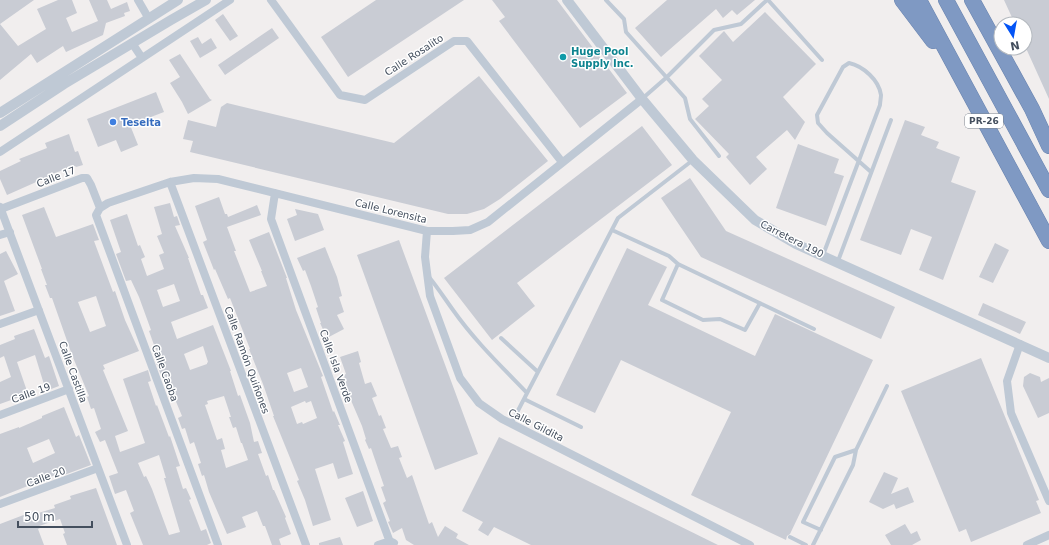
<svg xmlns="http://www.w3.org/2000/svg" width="1049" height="545" font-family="'DejaVu Sans',sans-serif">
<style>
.building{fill:#c9ccd4;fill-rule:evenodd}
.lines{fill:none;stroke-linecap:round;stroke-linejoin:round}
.motorway-casing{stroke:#6a84af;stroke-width:16}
.service{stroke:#bfc9d5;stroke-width:4}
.minor{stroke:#bfc9d5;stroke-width:8}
.tertiary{stroke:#bfc9d5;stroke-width:10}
.motorway{stroke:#7f99c3;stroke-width:15}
.culture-dot{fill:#0f9aa8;stroke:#fff;stroke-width:1.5}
.shop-dot{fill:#3f7fe0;stroke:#fff;stroke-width:1.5}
.labels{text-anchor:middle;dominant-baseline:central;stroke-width:3;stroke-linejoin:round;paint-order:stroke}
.shield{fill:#fff;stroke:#7c848e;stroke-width:1}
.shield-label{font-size:9px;font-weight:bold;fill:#444f5e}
.culture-label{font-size:10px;font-weight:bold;fill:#0d838f;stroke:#fff;text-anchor:start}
.street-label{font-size:10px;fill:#444f5e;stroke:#fff}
.shop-label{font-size:10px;font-weight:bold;fill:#366cbe;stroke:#fff;text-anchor:start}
</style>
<rect width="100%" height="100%" fill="#f1eeee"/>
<path class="building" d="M0,0h34l-34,24z
M58,0h14l5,13 -11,5 6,14 26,-11 -9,-21h18l4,9 16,-7 3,9 -6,2 1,3 -19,7 -3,12 -37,17 -3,-6 -26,17 -6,-9 -31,26v-56l18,22 28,-17 -9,-20z
M376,0h88l-116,77 -27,-40z
M492,0h65l70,93 -47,35 -81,-107 6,-4z
M667,0h88l-18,15 -5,-5 -9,8 -7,-9 -55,48 -26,-29z
M1004,0h45v99l-24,-53v-22h-10z
M765,12l51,52 -33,33 22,25 -10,18 -8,-10 -31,27 11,12 -17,16 -24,-28 3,-3 -34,-35 14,-13 -7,-7 20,-19 -23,-24 25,-25 9,11z
M223,14l15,22 -8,5 -15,-21z
M272,28l7,10 -54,37 -7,-10z
M198,37l4,7 9,-6 6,10 -17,10 -10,-17z
M180,54l30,45 2,1 -24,14 -6,-12 -12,-19 10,-6 -11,-17z
M479,76l69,85 -48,38 -16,10 -17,5h-19l-258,-62 3,-11 -10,-2 5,-19 28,7 5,-20 6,-4 167,40z
M156,92l8,20 -34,13 8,20 -17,7 -5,-12 -18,7 -11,-28z
M905,120l20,7 -4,8 18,7 -3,6 24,9 -9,25 25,9 -33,89 -24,-10 13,-33 -21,-8 -10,26 -41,-15z
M642,126l30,39 -155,118 18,23 -43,34 -48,-62z
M69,134l6,18 3,-1 5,14 -7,2 -1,-1 -23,8 1,3 -10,3v-1l-36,16 -7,-16v-8l21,-10 -2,-2 28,-11 -2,-5z
M798,144l41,15 -5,14 10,3 -18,50 -50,-18z
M690,178l36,53 169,76 -14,32 -180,-82 -40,-59z
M219,197l6,17h2l1,3 29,-12 4,10 -34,12 9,24h-2l16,41 17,-6 -6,-15h1l-13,-31 20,-8 18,46h-1l10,32 27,66 -2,1 12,35 1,-1 6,14h-2l7,16 -2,1 10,32 -15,5 -5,-16 -18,6 16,51 -18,6 -8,-26 -8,-19 2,-1 -26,-64h1l-11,-32 -14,-35h1l-20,-51 -2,1 -13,-30 -1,1 -11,-28 4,-2 -12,-34zM301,368l7,19 -14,5 -7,-19zM305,401l1,2 5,-2 6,17 -14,6 -1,-2 -5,2 -6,-17z
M170,203l4,14 3,-1 3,9 -5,1 14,32h-1l13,37h2l5,13 -37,14 6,17 36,-14 18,46h-1l8,25 2,-1 10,28 4,19 4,-1 4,12 -4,1 8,22 2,-1 5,15h1l12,27 -1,1 6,16 -12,5 2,6h-9l-7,-19h-2l-6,-15 -15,6 4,10 -19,7 -18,-42 -5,-17 -2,1 -4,-12 3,-1 -7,-21 -4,2 -5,-16 -3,1 -4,-11 4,-2 -10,-24 -2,1 -6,-17 -2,1 -6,-14 6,-2 -8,-16 -5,-14 2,-1 -12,-33 -8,-17 -5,1 -10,-27 5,-2 -11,-32 17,-6 11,32 2,-1 5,12 -4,2 6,17 17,-7 -5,-14 5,-2 -7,-17 5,-2 -8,-27zM174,284l6,17 -17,6 -6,-17zM203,346l5,16 -1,1v1l-17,6 -6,-16zM224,396l7,21h-2l4,11 3,-1 5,16h1l6,17 -22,8 -5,-18 4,-1 -3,-11 -5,2 -12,-35 3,-1 -1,-3z
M44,207l12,30 37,-13 6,16 -5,1 19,51 2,-1 10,29 14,31 -36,14 2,4 -2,1 25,61 -13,5 5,16 25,-9 -22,-64 25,-9 3,11 -3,1 8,24 1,-1 12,32 1,-1 10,30 -4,1 7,22 3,-1 5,11 -2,1 12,31 5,-2 5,14 -4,2h-64l-13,-32 4,-2 -8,-21 -11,4 -6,-18 9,-3 -13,-33 -5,2 -5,-10 6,-3 -7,-21 -3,1 -4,-12 2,-1 -17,-41 -20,-57h-2l-5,-13h2l-6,-16h1l-20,-54zM96,296l10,30 -16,6 -12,-30zM159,455l7,23h-2l16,54 -11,3 -17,-46 -6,-13 -2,1 -6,-14z
M295,209l23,5 6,16 -29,11 -8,-22 10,-4z
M399,240l79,214 -43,16 -78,-215z
M995,243l14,7 -16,33 -14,-6z
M325,247l12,30 5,19 -3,1 5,15 -7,3 7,14 -17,9 -7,-15h1l-5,-15 2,-1 -7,-21 -6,-16 -2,1 -6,-13z
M627,248l40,19 -19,38 107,51 20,-42 98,46 -83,174 -3,2 -1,4 -95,-45 40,-83 -110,-52 -26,53 -39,-18z
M6,251l12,23 -14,7 11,30 -15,5v-62z
M983,303l43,19 -6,12 -42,-19z
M34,329l11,29 4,-2 10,30 -13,5 -11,-36 -18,7 11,32 -28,10v-22l11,-5 -7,-21 -4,2v-13l15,-6 -1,-3z
M358,351l3,11 -2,1 6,21 6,-2 6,14 -5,2 7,18 2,-1 5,13 -3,1 8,19 7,-2 4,11 -3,1 8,20 5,-3 17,49 3,-2 6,15 7,-11 13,8 -2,4 13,7h-55l-8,-5 -4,-12 -9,5 -5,-11 2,-1 -7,-18 3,-2 -5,-14 3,-1 -13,-38 -2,1 -4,-9 1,-1 -4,-13 -15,-35h1l-4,-16 2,-1 -6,-17z
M981,358l58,142 -3,1 5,12 -70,29 -5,-13 -7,3 -58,-141z
M1030,373l10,4 1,5 8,-4v35l-11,5 -15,-32 1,-9z
M64,407l12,30 3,-2 12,30 -27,10 -1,-3 -63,25v-63l19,-7v1l23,-10v-2zM49,439l6,14 -22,10 -6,-15z
M499,437l219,108h-187l-37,-18 -6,9 -10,-6 5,-8 -21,-11z
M884,472l14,6 -7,16 17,-7 6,15 -18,7 -2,-5 -11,5 -14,-7z
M96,488l21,57h-50l-4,-11 2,-1 -5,-14 -21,7 1,2 -2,1 6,16h-44v-21l34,-13 1,3 20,-6 -1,-3 17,-6 -1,-3z
M363,491l10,30 -16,6 -12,-29z
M905,524l6,10 6,-3 4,9 -9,5h-21l-6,-10z
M340,537l3,8h-24v-2z"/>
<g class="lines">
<defs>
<path id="motorway" d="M902,0l31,41
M919,0l130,241
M946,0l103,190
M972,0l60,109 17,37"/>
</defs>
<use href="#motorway" class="motorway-casing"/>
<path class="service" d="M606,0l18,19 2,13 59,66 5,21 29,37
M768,0l54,60
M643,98l24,-21 47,-47 27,-6 26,-24
M612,230l57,26 9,8 -16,36 41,20 17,-1 25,11 15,-27
M823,255l57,-150c0,-3 1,-7 1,-10 -2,-15 -18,-29 -32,-32l-6,4 -26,48 1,8 9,10 44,39
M838,261l53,-141
M678,264l136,65
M429,277c9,11 16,22 24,33 21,30 49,57 74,83
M501,338l37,34
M524,399l57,28
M511,424l107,-206 75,-58
M821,530l-18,-8 32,-65 21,-7
M790,537l16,8
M813,545l40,-80 3,-15 31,-64"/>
<path class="minor" d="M138,0l11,19
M271,0l69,95 25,5 89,-59h13l95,121
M132,43l10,15
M0,152l230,-152
M170,182l136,363
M275,193l-4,26 120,326
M0,207l127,338
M1,209l81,-31h5l4,7 9,23
M427,231l-2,26 5,39 30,82 19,25 23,16 248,126
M0,235l10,-3
M0,324l39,-14
M1020,344l-13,37 4,32 38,88
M0,415l69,-26
M0,504l98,-36
M218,545l-122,-330 4,-7 8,-5 62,-21 24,-4 24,1 209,52h26l17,-1 18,-8 154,-123
M378,545l12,-4 4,2
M1027,545l22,-10"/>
<path class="tertiary" d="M567,0l75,99 51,61 62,60 41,24 253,114
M0,113l178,-113
M0,126l64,-42 107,-64 35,-20"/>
<use href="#motorway" class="motorway"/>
</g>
<circle class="culture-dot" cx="563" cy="57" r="4"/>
<circle class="shop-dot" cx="113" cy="122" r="4"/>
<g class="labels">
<rect class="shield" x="965" y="114" width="38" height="14" rx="3"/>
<g class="shield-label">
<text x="984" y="121">PR-26</text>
</g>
<g class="culture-label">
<text x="571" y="51">Huge Pool<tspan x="571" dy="12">Supply Inc.</tspan></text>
</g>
<g class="street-label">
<text transform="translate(414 55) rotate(-33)">Calle Rosalito</text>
<text transform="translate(56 177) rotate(-21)">Calle 17</text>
<text transform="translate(391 211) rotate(14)">Calle Lorensita</text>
<text transform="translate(792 239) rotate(27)">Carretera 190</text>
<text transform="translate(247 360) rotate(70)">Calle Ramón Quiñones</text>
<text transform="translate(336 366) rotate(70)">Calle Isla Verde</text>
<text transform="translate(73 372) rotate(70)">Calle Castilla</text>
<text transform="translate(165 373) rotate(70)">Calle Caoba</text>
<text transform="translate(31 393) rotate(-20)">Calle 19</text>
<text transform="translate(536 425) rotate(27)">Calle Gildita</text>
<text transform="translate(46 477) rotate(-20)">Calle 20</text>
</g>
<g class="shop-label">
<text x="121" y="122">Teselta</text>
</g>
</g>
<g transform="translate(1013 36) rotate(169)"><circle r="19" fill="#ffffff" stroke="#b4b9bf"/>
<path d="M0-3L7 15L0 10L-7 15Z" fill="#0354f6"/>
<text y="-6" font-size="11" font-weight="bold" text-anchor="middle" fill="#444f5e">N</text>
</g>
<path d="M18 521v6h74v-6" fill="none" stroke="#444f5e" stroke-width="2"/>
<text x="24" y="521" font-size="12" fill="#444f5e" stroke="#ffffff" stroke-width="3" paint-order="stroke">50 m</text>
</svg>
